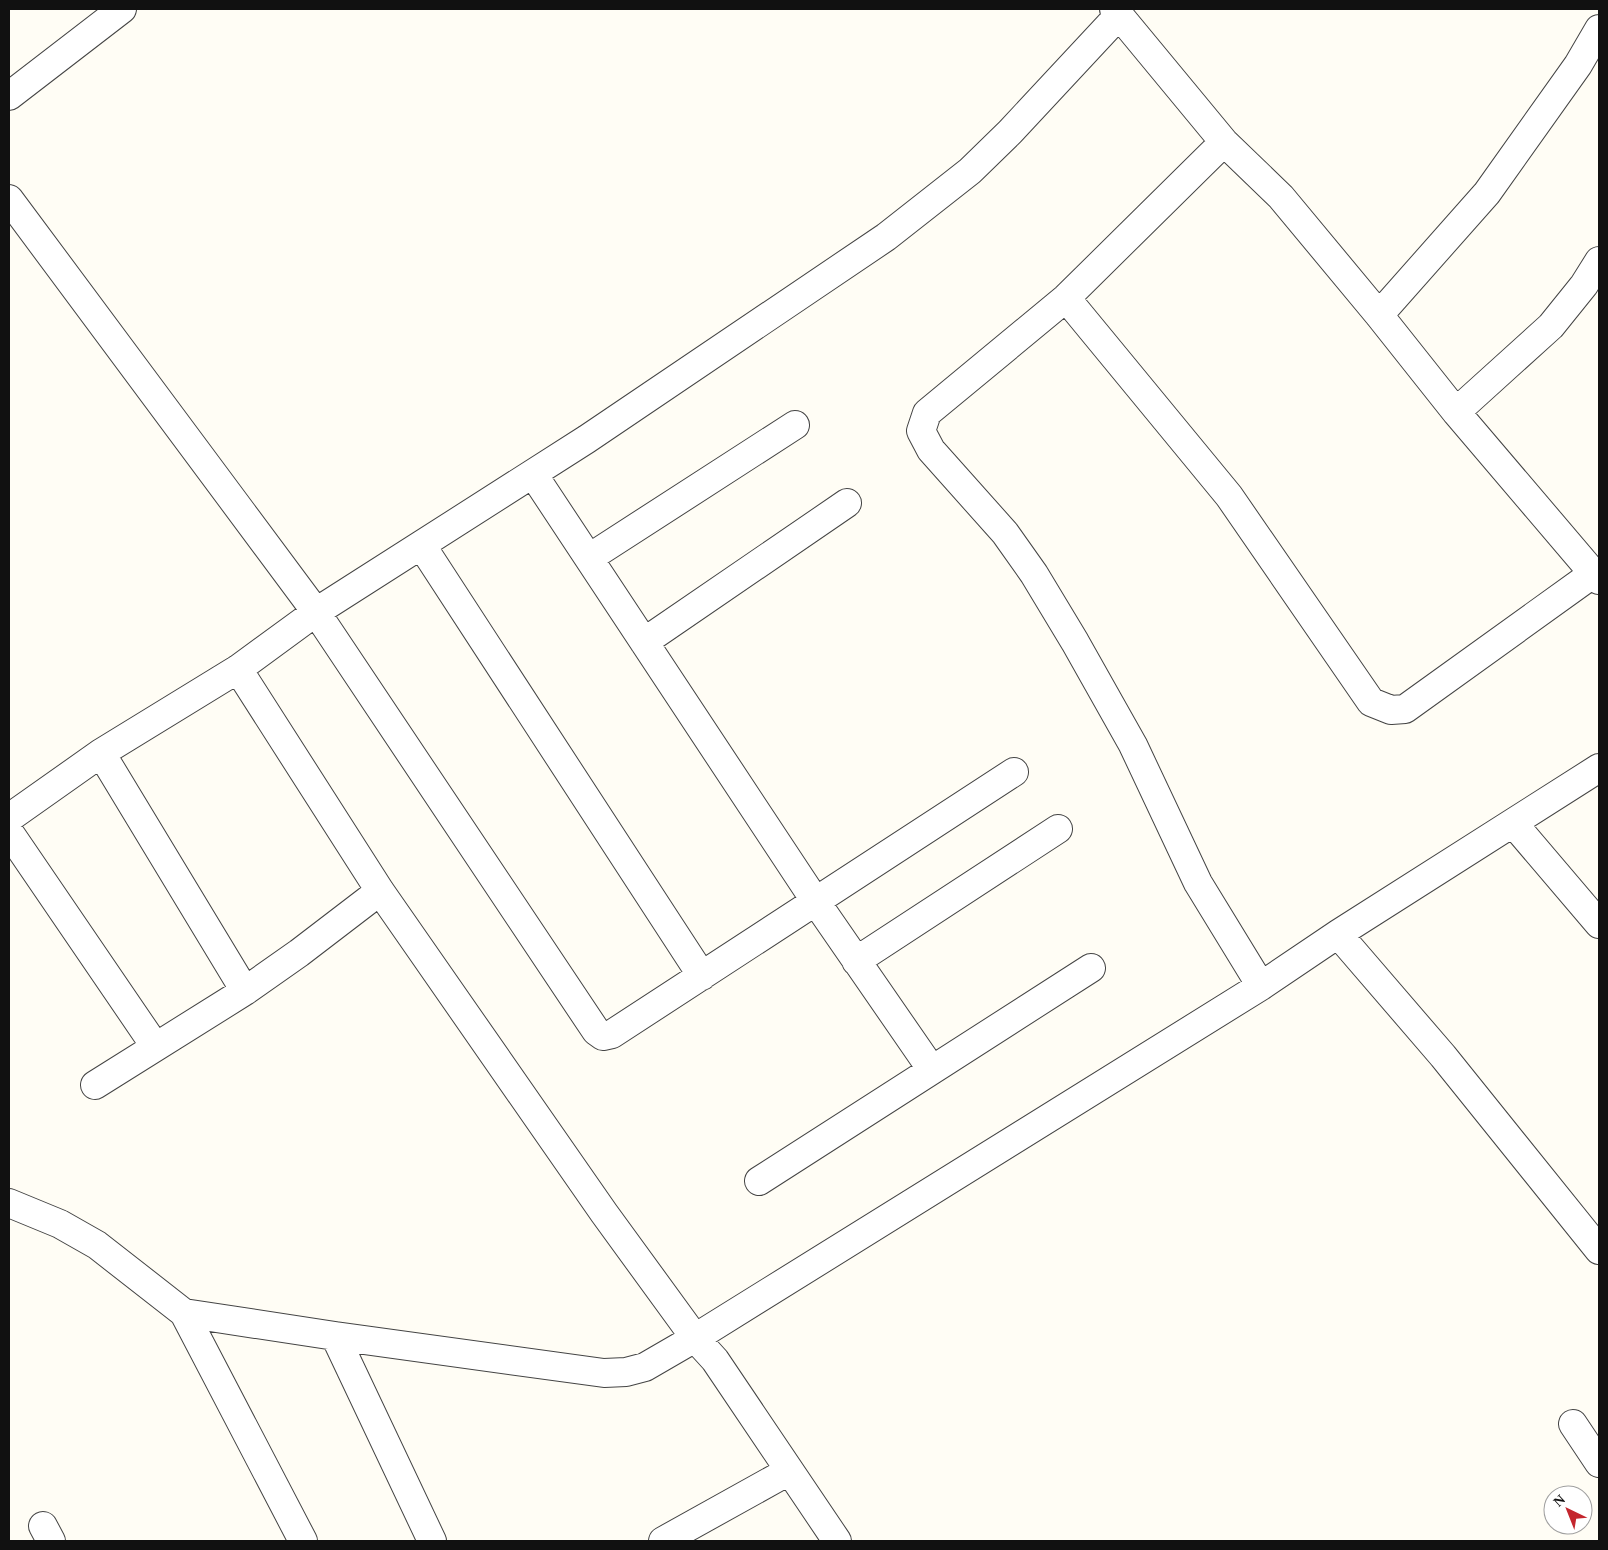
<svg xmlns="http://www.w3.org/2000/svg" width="1608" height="1550" font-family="'Times New Roman',serif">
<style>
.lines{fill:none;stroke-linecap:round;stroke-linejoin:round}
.street-casing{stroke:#444;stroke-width:30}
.street{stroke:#fff;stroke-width:28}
</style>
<rect width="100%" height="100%" fill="#fffdf5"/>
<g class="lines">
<defs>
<path id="street" d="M1114,9l110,133 57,55 98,118 77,97 143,168
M9,96l113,-87
M1224,142l-158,156 -139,115 -6,18 10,19 74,83 29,41 41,68 58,103 65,138 63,103
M9,199l307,413 280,419 7,5 9,-2 402,-262
M1066,298l163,198 142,206 20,8 14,-1 189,-136
M1379,315l108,-122 91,-128 21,-36
M1456,412l95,-86 33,-41 15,-24
M533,474l283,428 116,168
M422,546l280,430
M589,558l206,-133
M644,642l203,-139
M238,669l142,222 224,322 91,125 20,22 122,181
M101,753l144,238
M9,818l92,-65 137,-84 78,-57 271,-173 299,-202 84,-66 40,-39 109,-117
M1513,823l86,101
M9,832l146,214
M1338,934l105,122 156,194
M856,961l202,-132
M95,1085l150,-94 54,-38 81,-62
M759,1181l332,-213
M9,1203l51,21 37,21 87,68 151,23 269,37 22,-1 19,-5 50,-29 566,-352 77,-52 261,-166
M184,1313l119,228
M335,1336l97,205
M1573,1424l26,39
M43,1526l8,15
M663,1541l126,-70"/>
</defs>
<use href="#street" class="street-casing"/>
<use href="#street" class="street"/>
</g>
<rect width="1608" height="1550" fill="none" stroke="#111111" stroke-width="20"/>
<g transform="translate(1568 1510) rotate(317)"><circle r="24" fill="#ffffff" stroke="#a0a0a0"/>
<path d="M0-4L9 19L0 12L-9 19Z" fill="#c4262e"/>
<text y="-8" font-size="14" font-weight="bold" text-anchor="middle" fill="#111111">N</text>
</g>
</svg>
